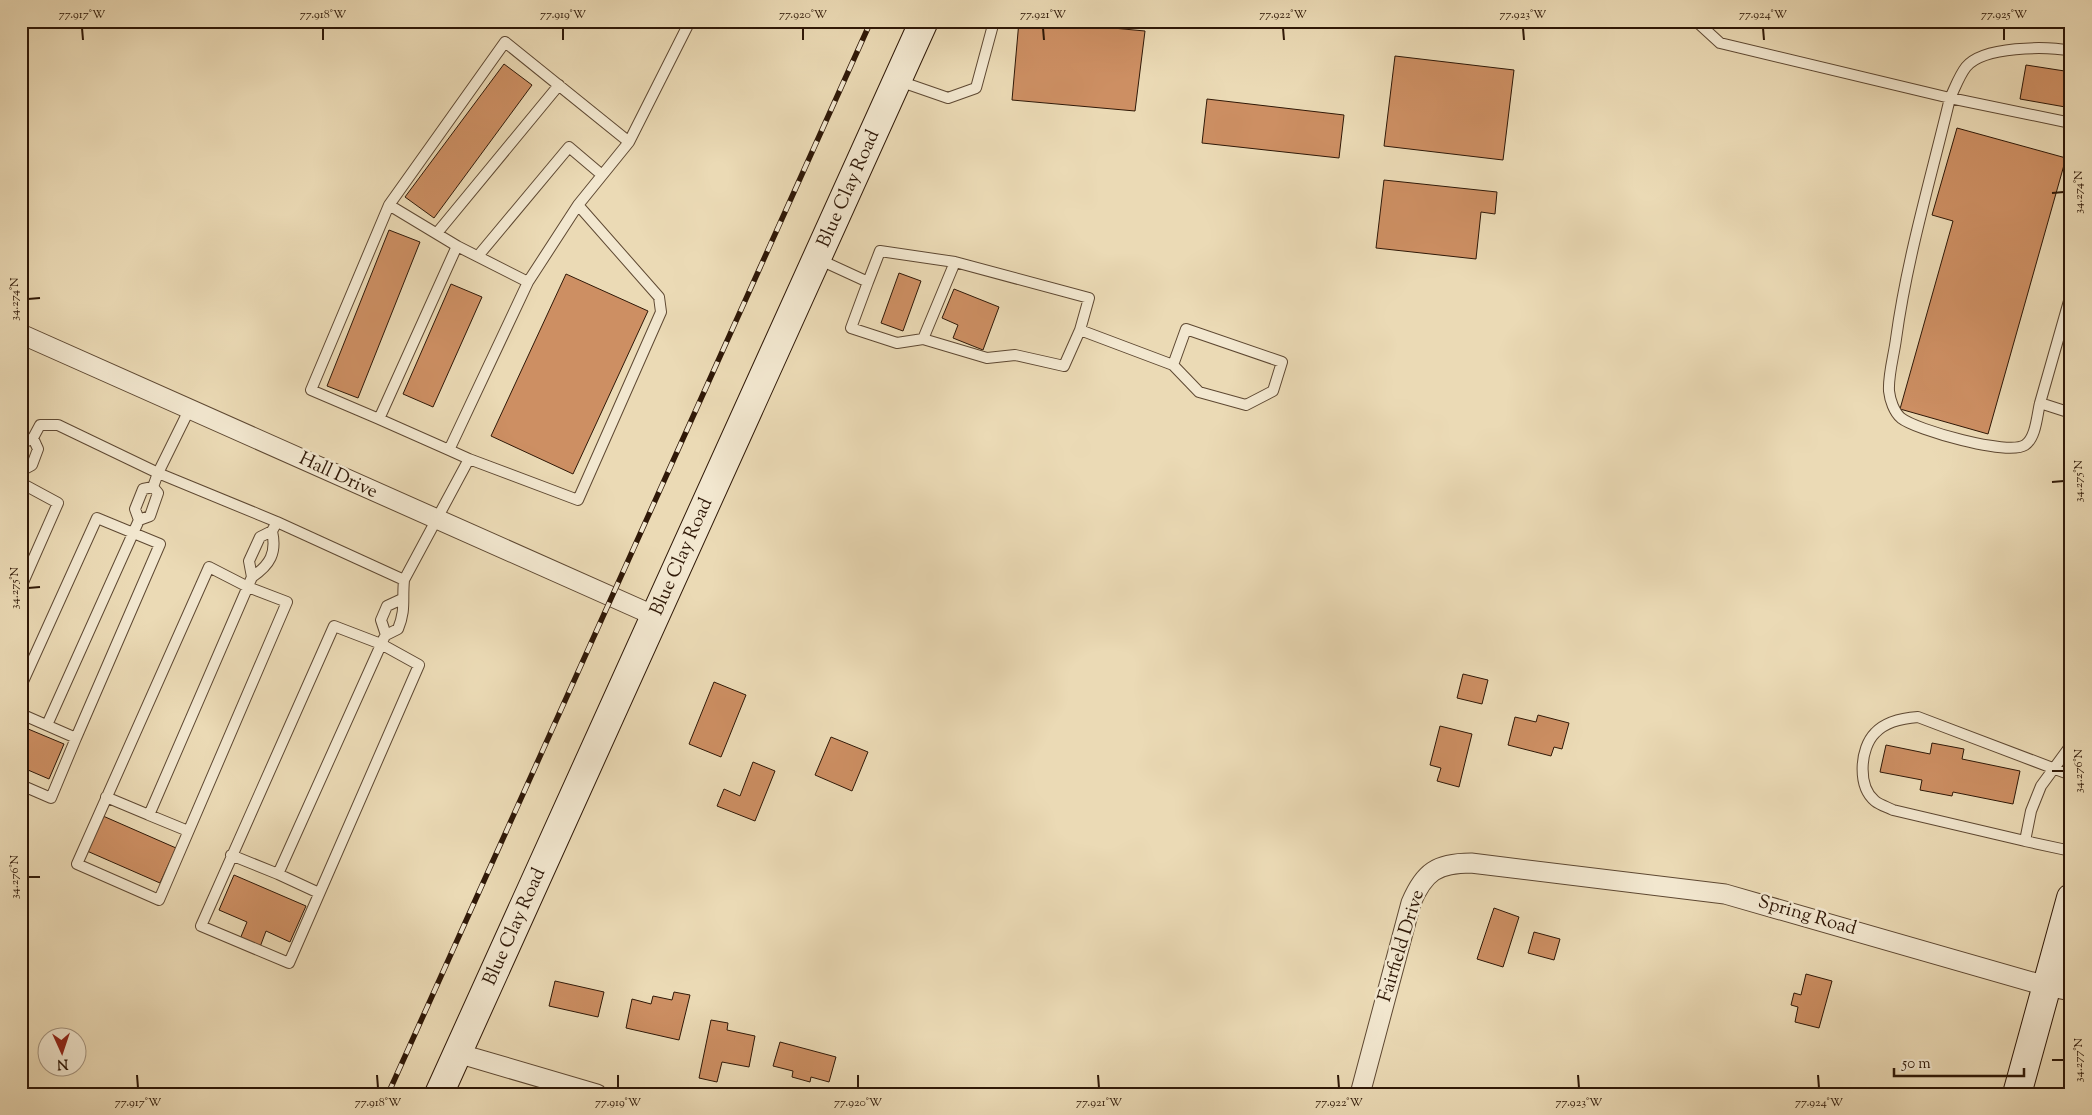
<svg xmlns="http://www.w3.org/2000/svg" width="2092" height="1115" font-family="'Sorts Mill Goudy',serif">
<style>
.building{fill:#cd8f63;stroke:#2f1807}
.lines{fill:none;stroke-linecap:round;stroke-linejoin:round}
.lane-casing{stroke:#5e4832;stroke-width:12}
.street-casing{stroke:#5e4832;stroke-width:21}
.secondary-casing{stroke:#2f1807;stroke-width:30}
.lane{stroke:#f2e7cf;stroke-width:10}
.street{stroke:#f2e7cf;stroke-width:19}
.secondary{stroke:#f2e7cf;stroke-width:28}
.rail-casing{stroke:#2f1807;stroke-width:5.5}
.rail{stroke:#f2e7cf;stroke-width:4;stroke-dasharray:11;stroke-linecap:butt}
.ticks{fill:none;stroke:#2f1807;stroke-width:2}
.labels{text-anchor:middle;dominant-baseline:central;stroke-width:5;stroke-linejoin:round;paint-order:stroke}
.street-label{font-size:19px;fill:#2f1807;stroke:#f2e7cf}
.neatline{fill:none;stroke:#2f1807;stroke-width:2}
.ticks-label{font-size:12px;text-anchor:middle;fill:#2f1807}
</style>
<rect width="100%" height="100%" fill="#ebdab5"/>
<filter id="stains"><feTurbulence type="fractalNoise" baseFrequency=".004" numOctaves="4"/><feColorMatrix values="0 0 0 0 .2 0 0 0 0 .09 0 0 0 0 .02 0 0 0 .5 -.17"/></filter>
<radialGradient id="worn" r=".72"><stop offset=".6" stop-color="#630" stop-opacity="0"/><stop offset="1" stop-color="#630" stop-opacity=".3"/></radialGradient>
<path class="building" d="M1019,21l62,2v-2h22l-1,6 43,4 -10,80 -123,-11z
M1395,56l119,14 -11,90 -119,-14z
M504,64l28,21 -98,133 -29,-21z
M2026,65l45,7v36l-51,-9z
M1207,99l137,16 -5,43 -137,-15z
M1957,128l109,30 -78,276 -88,-25 53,-188 -21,-6z
M1384,180l113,12 -2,22 -14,-2 -5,47 -100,-11z
M389,230l31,12 -62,156 -31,-12z
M899,273l22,8 -18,50 -22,-8z
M566,274l82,37 -75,163 -82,-38z
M451,284l31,13 -49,110 -30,-13z
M954,289l45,18 -16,43 -30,-12 5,-13 -16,-7z
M1463,674l25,6 -6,24 -25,-6z
M714,682l32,13 -25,62 -32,-13z
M1538,715l31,8 -7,26 -8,-2 -3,9 -43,-11 7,-28 21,5z
M21,726l43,18 -15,35 -28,-12z
M1440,726l32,8 -13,53 -22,-6 4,-13 -11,-3z
M831,737l37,15 -16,39 -37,-16z
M1932,743l32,6 -2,10 58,12 -7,33 -60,-12 -1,4 -32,-6 2,-10 -42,-8 6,-27 44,9z
M753,762l22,9 -20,50 -38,-15 7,-17 16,7z
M103,816l73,32 -16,35 -73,-32z
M234,875l72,31 -16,36 -24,-11 -6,16 -20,-8 7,-17 -28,-12z
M1494,908l25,9 -16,50 -26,-8z
M1534,932l26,7 -6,21 -26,-7z
M1806,974l26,7 -13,47 -24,-6 3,-15 -7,-2 3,-12 7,2z
M555,981l49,11 -6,25 -49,-11z
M674,992l16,3 -11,45 -53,-12 6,-29 19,5 2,-8 19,4z
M711,1020l17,3 -1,7 28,6 -6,31 -27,-5 -5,20 -18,-4z
M780,1042l56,15 -7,25 -18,-5 -1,5 -18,-5 1,-6 -20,-5z"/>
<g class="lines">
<defs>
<path id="lane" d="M1696,21l24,22 230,55 121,25
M2071,51c-25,-5 -88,-5 -105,16 -7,9 -11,21 -16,31 -19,80 -43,160 -54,241 -2,16 -8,36 -7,52 1,9 5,21 12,27 15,12 107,38 124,27 11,-7 12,-30 15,-42l31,10
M899,81l49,17 28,-10 17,-63 -3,-4
M389,205l116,-163 124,100
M578,205l51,-63 61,-121
M437,233l122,-148
M478,256l91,-109 33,28
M818,259l50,23 -17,46 46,15 26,-4 32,-77 -75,-11 -12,31
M1080,330l93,35 26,27 47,13 27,-14 9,-29 -96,-33 -13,36
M923,339l64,19 28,-3 49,11 16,-36 9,-32 -134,-36
M2040,403l31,-109
M379,419l-68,-29 78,-185 68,41
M21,444l12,-6 7,-13h18l100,48 32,-65
M449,450l-70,-31 78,-173 71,36
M21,471l11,-6 6,-16 -5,-11
M21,483l37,20 -37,84
M153,487l5,-14 119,49
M153,487l5,6 -8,23 -11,4 -4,-11 8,-20z
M272,531c5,22 -2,34 -20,46l-3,-16 11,-24 12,-6 5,-9 127,58
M209,567l39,20 39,15 -128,298 -82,-36z
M402,599l-15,7 -6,14 5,15 12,-6c8,-20 4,-28 6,-49l65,-121 109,41 83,-188 -2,-15 -81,-92 -50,77 -79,168 20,9
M334,626l47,18 38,21 -130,298 -88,-37z
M21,686l76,-168 63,26 -84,194
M21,714l55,24 -25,60 -30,-13
M47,725l92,-205
M2071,745l-30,41 -10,25 -6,30 46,10
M106,797l43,18
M188,831l-39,-16 103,-238
M2025,841l-132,-31c-6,-3 -13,-5 -18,-9 -18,-15 -15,-53 0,-68 11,-12 29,-15 43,-16l153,58
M231,855l47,19
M319,893l-41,-19 106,-236"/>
<path id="street" d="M21,334l634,282
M457,1053l140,41
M1360,1094l51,-191c13,-31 26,-40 60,-40l254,31 321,92 25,5"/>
<path id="secondary" d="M439,1094l485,-1073
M2017,1094l54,-196"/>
</defs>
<use href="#lane" class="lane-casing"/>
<use href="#street" class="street-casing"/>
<use href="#secondary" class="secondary-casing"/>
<use href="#lane" class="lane"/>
<use href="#street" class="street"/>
<use href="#secondary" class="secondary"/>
<defs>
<path id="rail" d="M388,1094l483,-1073"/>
</defs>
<use href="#rail" class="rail-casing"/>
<use href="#rail" class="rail"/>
</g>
<path class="ticks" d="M82,28l1,12M323,28v12M563,28v12M803,28v12M1043,28l1,12M1283,28l1,12M1523,28l1,12M1763,28l1,12M2004,28v12M2052,193l12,-1M28,299l12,-1M2052,482l12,-1M28,588l12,-1M2052,771h12M28,877h12M2052,1060h12M137,1075l1,13M377,1075l1,13M618,1075v13M858,1075v13M1098,1075l1,13M1338,1075l1,13M1578,1075l1,13M1818,1075l1,13"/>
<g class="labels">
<g class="street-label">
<text transform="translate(849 189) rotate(-66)">Blue Clay Road</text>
<text transform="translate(338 476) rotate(25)">Hall Drive</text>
<text transform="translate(682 557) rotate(-66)">Blue Clay Road</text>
<text transform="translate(1807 916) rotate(16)">Spring Road</text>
<text transform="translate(515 927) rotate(-66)">Blue Clay Road</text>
<text transform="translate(1402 946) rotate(-73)">Fairfield Drive</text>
</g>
</g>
<rect width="2092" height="1115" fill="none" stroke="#ebdab5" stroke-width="55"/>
<g transform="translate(62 1052) rotate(177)"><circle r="24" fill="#f2e7cf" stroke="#a4947f"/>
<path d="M0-4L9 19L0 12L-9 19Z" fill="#8f2418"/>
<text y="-8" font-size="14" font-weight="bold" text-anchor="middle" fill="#2f1807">N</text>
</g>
<path d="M1894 1068v8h130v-8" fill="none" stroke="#2f1807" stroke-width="2.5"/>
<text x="1902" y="1068" font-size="15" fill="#2f1807" stroke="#f2e7cf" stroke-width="4" paint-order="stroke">50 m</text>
<rect x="28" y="28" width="2036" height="1060" class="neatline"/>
<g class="ticks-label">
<text x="82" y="18">77.917°W</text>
<text x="323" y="18">77.918°W</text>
<text x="563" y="18">77.919°W</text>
<text x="803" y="18">77.920°W</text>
<text x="1043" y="18">77.921°W</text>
<text x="1283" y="18">77.922°W</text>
<text x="1523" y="18">77.923°W</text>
<text x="1763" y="18">77.924°W</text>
<text x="2004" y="18">77.925°W</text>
<text transform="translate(2078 192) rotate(-90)" y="4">34.274°N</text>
<text transform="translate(14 299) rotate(-90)" y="4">34.274°N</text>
<text transform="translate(2078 481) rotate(-90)" y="4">34.275°N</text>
<text transform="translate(14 588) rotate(-90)" y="4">34.275°N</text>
<text transform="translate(2078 771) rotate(-90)" y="4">34.276°N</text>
<text transform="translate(14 877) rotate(-90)" y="4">34.276°N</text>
<text transform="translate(2078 1060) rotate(-90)" y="4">34.277°N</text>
<text x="138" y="1106">77.917°W</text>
<text x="378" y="1106">77.918°W</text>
<text x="618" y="1106">77.919°W</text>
<text x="858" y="1106">77.920°W</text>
<text x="1099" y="1106">77.921°W</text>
<text x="1339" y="1106">77.922°W</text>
<text x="1579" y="1106">77.923°W</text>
<text x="1819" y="1106">77.924°W</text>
</g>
<rect width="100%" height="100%" filter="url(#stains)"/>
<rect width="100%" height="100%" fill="url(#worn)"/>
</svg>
